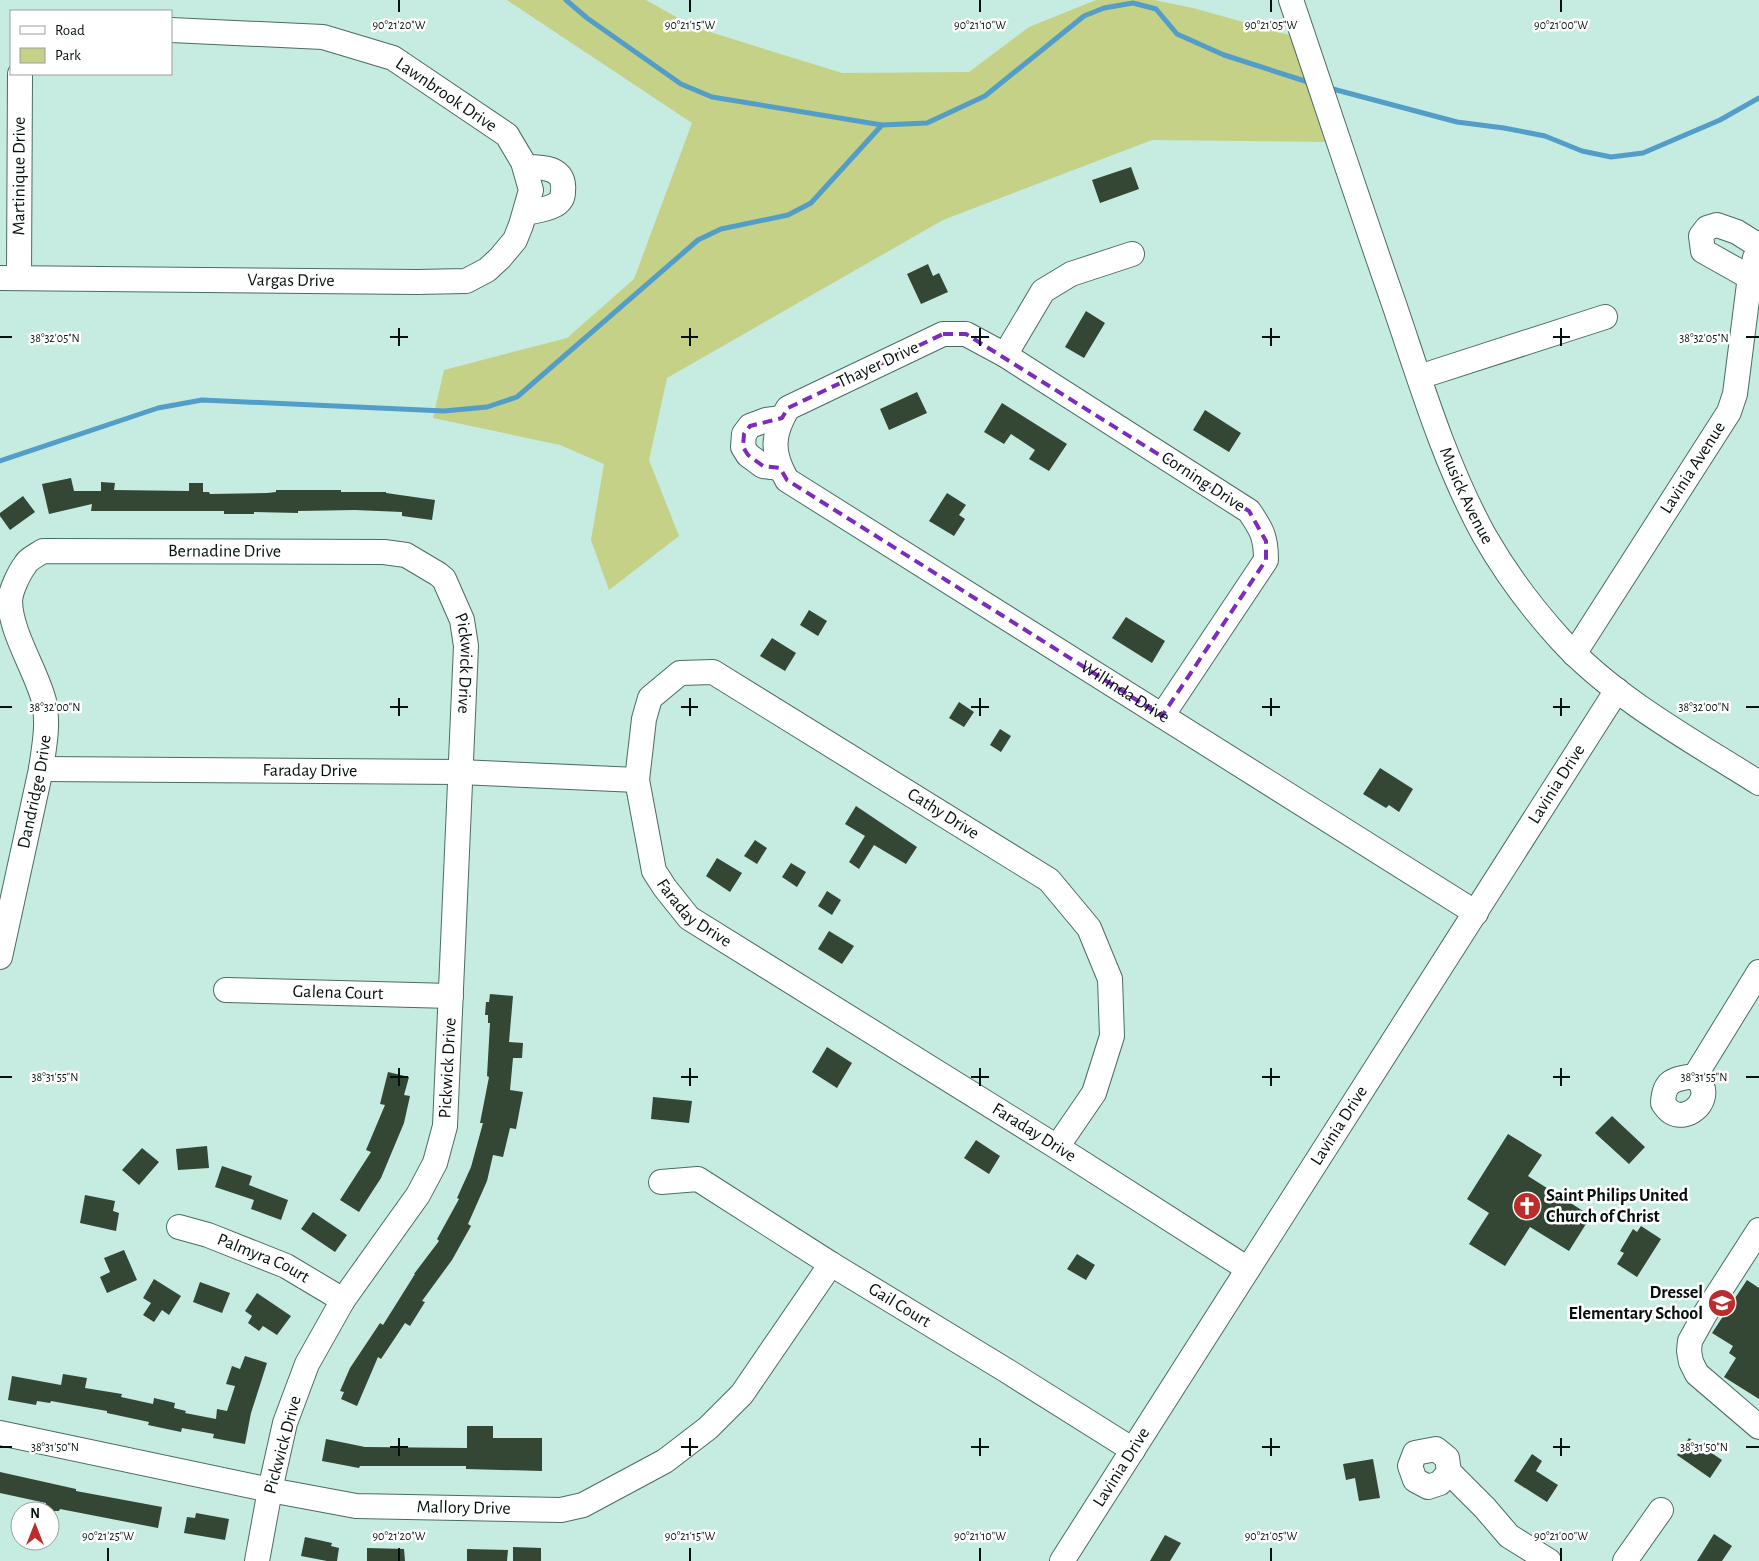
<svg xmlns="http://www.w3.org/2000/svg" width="1759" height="1561" font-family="'Alegreya Sans',sans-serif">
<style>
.green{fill:#c4d187}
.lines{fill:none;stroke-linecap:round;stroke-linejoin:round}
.stream{stroke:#539dc9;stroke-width:5}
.building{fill:#334734}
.minor-casing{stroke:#4b6c63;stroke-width:26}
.minor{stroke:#fff;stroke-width:24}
.marked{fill:none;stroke:#7b2cbf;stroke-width:4;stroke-dasharray:10 6;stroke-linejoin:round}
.ticks{fill:none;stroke:#04100d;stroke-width:2}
.labels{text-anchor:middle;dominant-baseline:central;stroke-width:5;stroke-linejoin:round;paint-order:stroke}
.street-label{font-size:18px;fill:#04100d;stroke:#fff}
.poi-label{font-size:18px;font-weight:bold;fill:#04100d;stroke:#fff;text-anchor:start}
.ticks-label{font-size:12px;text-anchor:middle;fill:#04100d;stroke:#fff;stroke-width:5;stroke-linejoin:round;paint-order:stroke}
</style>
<rect width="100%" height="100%" fill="#c6ebe1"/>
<path class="green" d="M507,0h139l48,27 148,46 127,-1 60,-45 67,-27h58l39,8 100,28 34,106 -175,-2 -209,80 -276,158 -18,82 30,76 -70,54 -18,-50 13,-76 -44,-19 -127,-27 11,-48 123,-32 67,-59 58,-156z"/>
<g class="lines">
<path class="stream" d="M566,0l21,18 94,66 31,13 170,28 45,-2 58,-27 99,-80 20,-8 29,-5 23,6 21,25 47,21 87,28
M1329,88l128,34 47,6 41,8 37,15 29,6 32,-4 77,-33 39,-22
M0,461l158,-53 44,-8 242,11 43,-4 30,-10 181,-157 23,-11 67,-14 23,-12 71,-78"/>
</g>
<path class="building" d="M1131,167l8,22 -39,14 -8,-23z
M928,264l5,12 6,-3 9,19 -27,12 -14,-30z
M1086,311l19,12 -21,35 -19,-11z
M917,392l10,21 -38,17 -9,-21z
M1002,403l65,41 -18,27 -20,-12 6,-9 -24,-16 -7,10 -20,-12z
M1205,410l36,23 -12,19 -36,-22z
M71,478l3,13h27v-9l14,1 -1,7 75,1v-8h14v9h6l1,2 57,-1 9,-1v-2h65v2h45v1l49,7 -3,20 -30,-4v-4l-47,-2 -57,1v2l-44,-1v2h-30v-3h-133l1,-7 -43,10 -7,-30z
M947,493l19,12 -7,10 6,4 -11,17 -25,-15z
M23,496l12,16 -25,18 -10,-14v-3z
M809,610l18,11 -9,15 -18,-11z
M1126,617l39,24 -13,22 -40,-25z
M772,638l24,15 -11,18 -25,-15z
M959,702l15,10 -10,15 -15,-9z
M1000,729l11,7 -10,16 -11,-7z
M1380,768l33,21 -14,23 -10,-7 -3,3 -23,-14z
M856,806l61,41 -11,17 -32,-19 -15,24 -10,-7 16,-26 -20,-12z
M755,840l12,8 -10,16 -13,-8z
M717,858l25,15 -12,19 -24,-16z
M791,863l15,9 -9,15 -15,-10z
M827,891l14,9 -9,15 -14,-9z
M829,931l25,15 -12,18 -24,-15z
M490,994l23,2 -4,46 14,1 -1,15h-9l-3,32 13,2 -7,37 -6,-1 -7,29 -10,-2 -6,26 -19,43 3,2 -19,34 -30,41 3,1 -15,24 -5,-3 -24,36 -3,-2 -21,49 -16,-7 3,-7 -4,-1 10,-23 30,-45 3,2 32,-51h-1l25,-33 -2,-2 22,-40 -2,-1 14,-31 12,-44h-3l9,-46 -2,-1 3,-53h-2v-8h-3l1,-13h3z
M827,1047l25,16 -15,25 -25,-16z
M388,1072l21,5 -5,18 6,1 -6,27 -23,55 -22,34 -19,-12 31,-48 -5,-2 19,-45 -5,-1z
M653,1097l39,4 -3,22 -38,-4z
M1612,1116l33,31 -16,17 -34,-31z
M1508,1134l34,21 -14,21 63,40 -22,35 -39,-24 -25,39 -36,-22 20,-31 -22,-14z
M976,1140l24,16 -11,18 -25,-16z
M207,1146l2,22 -31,2 -2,-21z
M142,1148l17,14 -20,23 -17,-15z
M222,1166l30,10 -3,9 39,15 -7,20 -30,-11 3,-9 -39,-13z
M85,1195l30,6 -2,10 6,2 -3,18 -36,-8z
M313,1212l34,23 -12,17 -34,-23z
M1641,1226l20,13 -24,38 -20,-13 7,-11 -4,-2 13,-22 4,3z
M124,1250l13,30 -30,13 -7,-16 10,-5 -6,-14z
M1077,1254l18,11 -9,15 -19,-11z
M154,1279l27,17 -12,19 -7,-5 -8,12 -11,-7 8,-12 -8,-5z
M1747,1280l12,8v111l-35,-22 12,-19 -7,-5 4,-7 -21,-13z
M200,1282l30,11 -8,20 -29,-11z
M257,1293l34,23 -14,19 -14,-9 -4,5 -11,-8 4,-7 -7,-5z
M245,1356l22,7 -16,50 -6,31 -32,-6 1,-4 -32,-6 -1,4 -33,-7 1,-3 -42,-9v-2l-56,-10 -1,2 -13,-2 -1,4 -28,-5 4,-24 49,9 2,-11 24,4 -2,10 37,6 -1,3 32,7 1,-6 21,5 -1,5 12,3 -1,2 31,6 1,-10 10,2 8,-25 -9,-2 6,-18 8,3z
M467,1426h26v12h49v33l-76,-2v-3h-106l-1,2 -37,-7 4,-22 39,8 102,1z
M1689,1438l33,22 -12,18 -33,-23z
M1532,1454l10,7 -6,10 22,14 -11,17 -33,-21z
M1373,1459l7,39 -21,3 -4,-23 -9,2 -3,-16z
M0,1472l76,17v2l86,16 -4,21 -98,-19 -1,2h-14l1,-8 -46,-10z
M196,1513l33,6 -4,21 -41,-7 3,-16 8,1z
M1714,1534l18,12 -10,15h-25z
M1165,1535l16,8 -11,18h-20z
M305,1537l27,6 -1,3 8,2 -2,13h-10l-26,-5z
M513,1547l28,1v13h-28z
M367,1548l37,1 1,12h-38z
M467,1549l41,1 -1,11h-40z"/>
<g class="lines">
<defs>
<g id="minor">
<path id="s1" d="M1291,0c34,100 67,201 102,301 27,79 51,161 91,234 21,37 47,72 76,104 55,60 131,101 199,144"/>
<path d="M525,167c18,0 41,0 38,25 0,6 -3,10 -8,13 -9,5 -20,6 -30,8"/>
<path id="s2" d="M0,278l417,4 49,-1 21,-11 13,-12 15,-18 6,-15 10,-35 -8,-28 -16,-27 -114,-77 -70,-21 -152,-7"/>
<path id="s3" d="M19,278l1,-204"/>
<path d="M1751,278l-48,-27 -2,-15 6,-8 10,-3 20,7 22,14"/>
<path d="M1005,355l38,-64 28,-17 61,-20"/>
<path d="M1419,377l186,-60"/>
<path d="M780,468l-17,-2 -15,-11 -5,-8 1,-13 6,-8 16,-6 16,-2"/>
<path id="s4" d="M1574,654l155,-242 6,-18 14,-110 6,-26 4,-2"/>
<path id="s5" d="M1162,716l104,-156c0,-23 -4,-30 -17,-49l-244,-156 -39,-21h-23l-155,74c-16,26 -17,45 -1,72l689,433"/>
<path id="s6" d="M41,769l419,3 177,8"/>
<path id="s7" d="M0,957l41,-188c3,-22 8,-45 3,-68 -8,-31 -34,-69 -34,-101 1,-10 9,-27 15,-35 3,-6 12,-10 18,-14l341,1 22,3 32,19 6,5 18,41 4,26 -21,480 -10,37 -17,32 -75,105 -36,64 -22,59 -15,67 -13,71"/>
<path id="s8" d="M226,990l225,6"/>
<path d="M1695,1076c2,3 6,7 7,10 7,17 -15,36 -31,26 -3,-2 -6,-6 -8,-9 1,-23 11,-24 32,-27z"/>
<path d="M1695,1076l64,-104"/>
<path id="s9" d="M1057,1147l37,-54 18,-57 -2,-57 -21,-51 -40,-48 -336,-208 -33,1 -30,25 -6,21 -7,61 17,91 11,17 24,30 368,229 191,122"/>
<path id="s10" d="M661,1182l37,-3 133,85 173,105 129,81"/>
<path id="s11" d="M179,1227l29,8 78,31 57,34"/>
<path d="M1759,1230l-54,84 -15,27 -1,10 2,11 6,12 62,53"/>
<path id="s12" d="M0,1433l270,57 86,16 205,4 22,-5 82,-44 43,-33 34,-34 89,-130"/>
<path d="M1449,1472l-9,11 -12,4 -13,-7 -5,-14 5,-13 21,-4 11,9 2,14 36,36 24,28 40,25"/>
<path id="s13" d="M1062,1561l555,-871"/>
<path d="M1625,1561l36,-51"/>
</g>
</defs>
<use href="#minor" class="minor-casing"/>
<use href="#minor" class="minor"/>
</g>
<path class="marked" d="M943,334h23l283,177 17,30v19l-104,156 -375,-236 -7,-12 -17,-2 -15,-11 -5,-8 1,-13 6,-8 32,-8 6,-10z"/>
<path class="ticks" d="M399,0v12M690,0v12M980,0v12M1271,0v12M1561,0v12M399,328v18M690,328v18M980,328v18M1271,328v18M1561,328v18M0,337h12M390,337h18M681,337h17M971,337h18M1262,337h18M1553,337h17M1746,337h13M399,698v18M690,698v18M980,698v18M1271,698v18M1561,698v18M0,707h12M390,707h18M681,707h17M971,707h18M1262,707h18M1553,707h17M1746,707h13M399,1068v18M690,1068v18M980,1068v18M1271,1068v18M1561,1068v18M0,1077h12M390,1077h18M681,1077h17M971,1077h18M1262,1077h18M1553,1077h17M1746,1077h13M399,1438v18M690,1438v18M980,1438v18M1271,1438v18M1561,1438v18M0,1447h12M390,1447h18M681,1447h17M971,1447h18M1262,1447h18M1553,1447h17M1746,1447h13M108,1548v13M399,1548v13M690,1548v13M980,1548v13M1271,1548v13M1561,1548v13"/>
<defs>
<symbol id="church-disc" viewBox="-11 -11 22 22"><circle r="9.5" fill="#bb2c2a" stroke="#fff"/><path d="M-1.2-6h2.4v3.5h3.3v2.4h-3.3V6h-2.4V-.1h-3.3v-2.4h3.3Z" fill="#fff"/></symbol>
<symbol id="school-disc" viewBox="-11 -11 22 22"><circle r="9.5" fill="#bb2c2a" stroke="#fff"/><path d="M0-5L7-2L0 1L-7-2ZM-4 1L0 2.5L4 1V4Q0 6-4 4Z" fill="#fff"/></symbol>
</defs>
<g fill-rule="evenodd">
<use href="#church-disc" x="1511" y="1190" width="32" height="32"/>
<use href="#school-disc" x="1706" y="1287" width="32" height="32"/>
</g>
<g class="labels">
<g class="street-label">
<text transform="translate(446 95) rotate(34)">Lawnbrook Drive</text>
<text stroke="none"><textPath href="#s3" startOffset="102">Martinique Drive</textPath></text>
<text stroke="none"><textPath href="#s2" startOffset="291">Vargas Drive</textPath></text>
<text transform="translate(878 365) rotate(-25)">Thayer Drive</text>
<text stroke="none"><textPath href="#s4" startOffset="221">Lavinia Avenue</textPath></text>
<text transform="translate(1203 482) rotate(33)">Corning Drive</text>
<text stroke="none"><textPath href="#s1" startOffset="526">Musick Avenue</textPath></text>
<text stroke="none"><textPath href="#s7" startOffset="611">Bernadine Drive</textPath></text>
<text stroke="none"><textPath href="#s7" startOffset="926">Pickwick Drive</textPath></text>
<text stroke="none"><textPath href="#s5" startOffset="1245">Willinda Drive</textPath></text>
<text stroke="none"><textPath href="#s6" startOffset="269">Faraday Drive</textPath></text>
<text stroke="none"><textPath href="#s13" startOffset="921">Lavinia Drive</textPath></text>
<text stroke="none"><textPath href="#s7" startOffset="169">Dandridge Drive</textPath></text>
<text transform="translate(943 814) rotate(32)">Cathy Drive</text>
<text stroke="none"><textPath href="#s9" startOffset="1002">Faraday Drive</textPath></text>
<text stroke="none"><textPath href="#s8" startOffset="112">Galena Court</textPath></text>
<text transform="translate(448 1068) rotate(-87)">Pickwick Drive</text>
<text stroke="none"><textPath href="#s13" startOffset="516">Lavinia Drive</textPath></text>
<text stroke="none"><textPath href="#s9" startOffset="1408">Faraday Drive</textPath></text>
<text stroke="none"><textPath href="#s11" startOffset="90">Palmyra Court</textPath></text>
<text stroke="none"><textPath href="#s10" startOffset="275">Gail Court</textPath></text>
<text transform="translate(283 1445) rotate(-75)">Pickwick Drive</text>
<text stroke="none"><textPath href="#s13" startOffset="111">Lavinia Drive</textPath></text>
<text stroke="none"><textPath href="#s12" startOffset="471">Mallory Drive</textPath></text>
</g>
<g class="poi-label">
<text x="1546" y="1196">Saint Philips United<tspan x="1546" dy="21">Church of Christ</tspan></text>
<text x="1703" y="1293" text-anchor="end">Dressel<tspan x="1703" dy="21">Elementary School</tspan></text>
</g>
</g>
<g class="ticks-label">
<text x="399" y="29">90°21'20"W</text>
<text x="690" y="29">90°21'15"W</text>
<text x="980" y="29">90°21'10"W</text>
<text x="1271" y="29">90°21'05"W</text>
<text x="1561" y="29">90°21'00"W</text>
<text x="55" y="342">38°32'05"N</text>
<text x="1704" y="342">38°32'05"N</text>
<text x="55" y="711">38°32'00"N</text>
<text x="1704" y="711">38°32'00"N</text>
<text x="55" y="1081">38°31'55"N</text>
<text x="1704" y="1081">38°31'55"N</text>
<text x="55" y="1451">38°31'50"N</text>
<text x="1704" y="1451">38°31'50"N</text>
<text x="108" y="1540">90°21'25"W</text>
<text x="399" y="1540">90°21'20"W</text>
<text x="690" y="1540">90°21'15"W</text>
<text x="980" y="1540">90°21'10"W</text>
<text x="1271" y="1540">90°21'05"W</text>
<text x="1561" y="1540">90°21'00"W</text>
</g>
<rect x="10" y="10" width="162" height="65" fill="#ffffff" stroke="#9b9f9e"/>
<rect x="20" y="26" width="25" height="8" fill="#ffffff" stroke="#9b9f9e"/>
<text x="55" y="35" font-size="15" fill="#04100d">Road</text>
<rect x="20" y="48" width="25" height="15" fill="#c4d187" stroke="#9b9f9e"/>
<text x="55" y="60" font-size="15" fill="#04100d">Park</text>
<g transform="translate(35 1526)"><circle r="24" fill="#ffffff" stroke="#9b9f9e"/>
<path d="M0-4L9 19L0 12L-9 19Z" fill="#bb2c2a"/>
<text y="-8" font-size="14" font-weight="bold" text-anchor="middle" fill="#04100d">N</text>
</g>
</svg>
